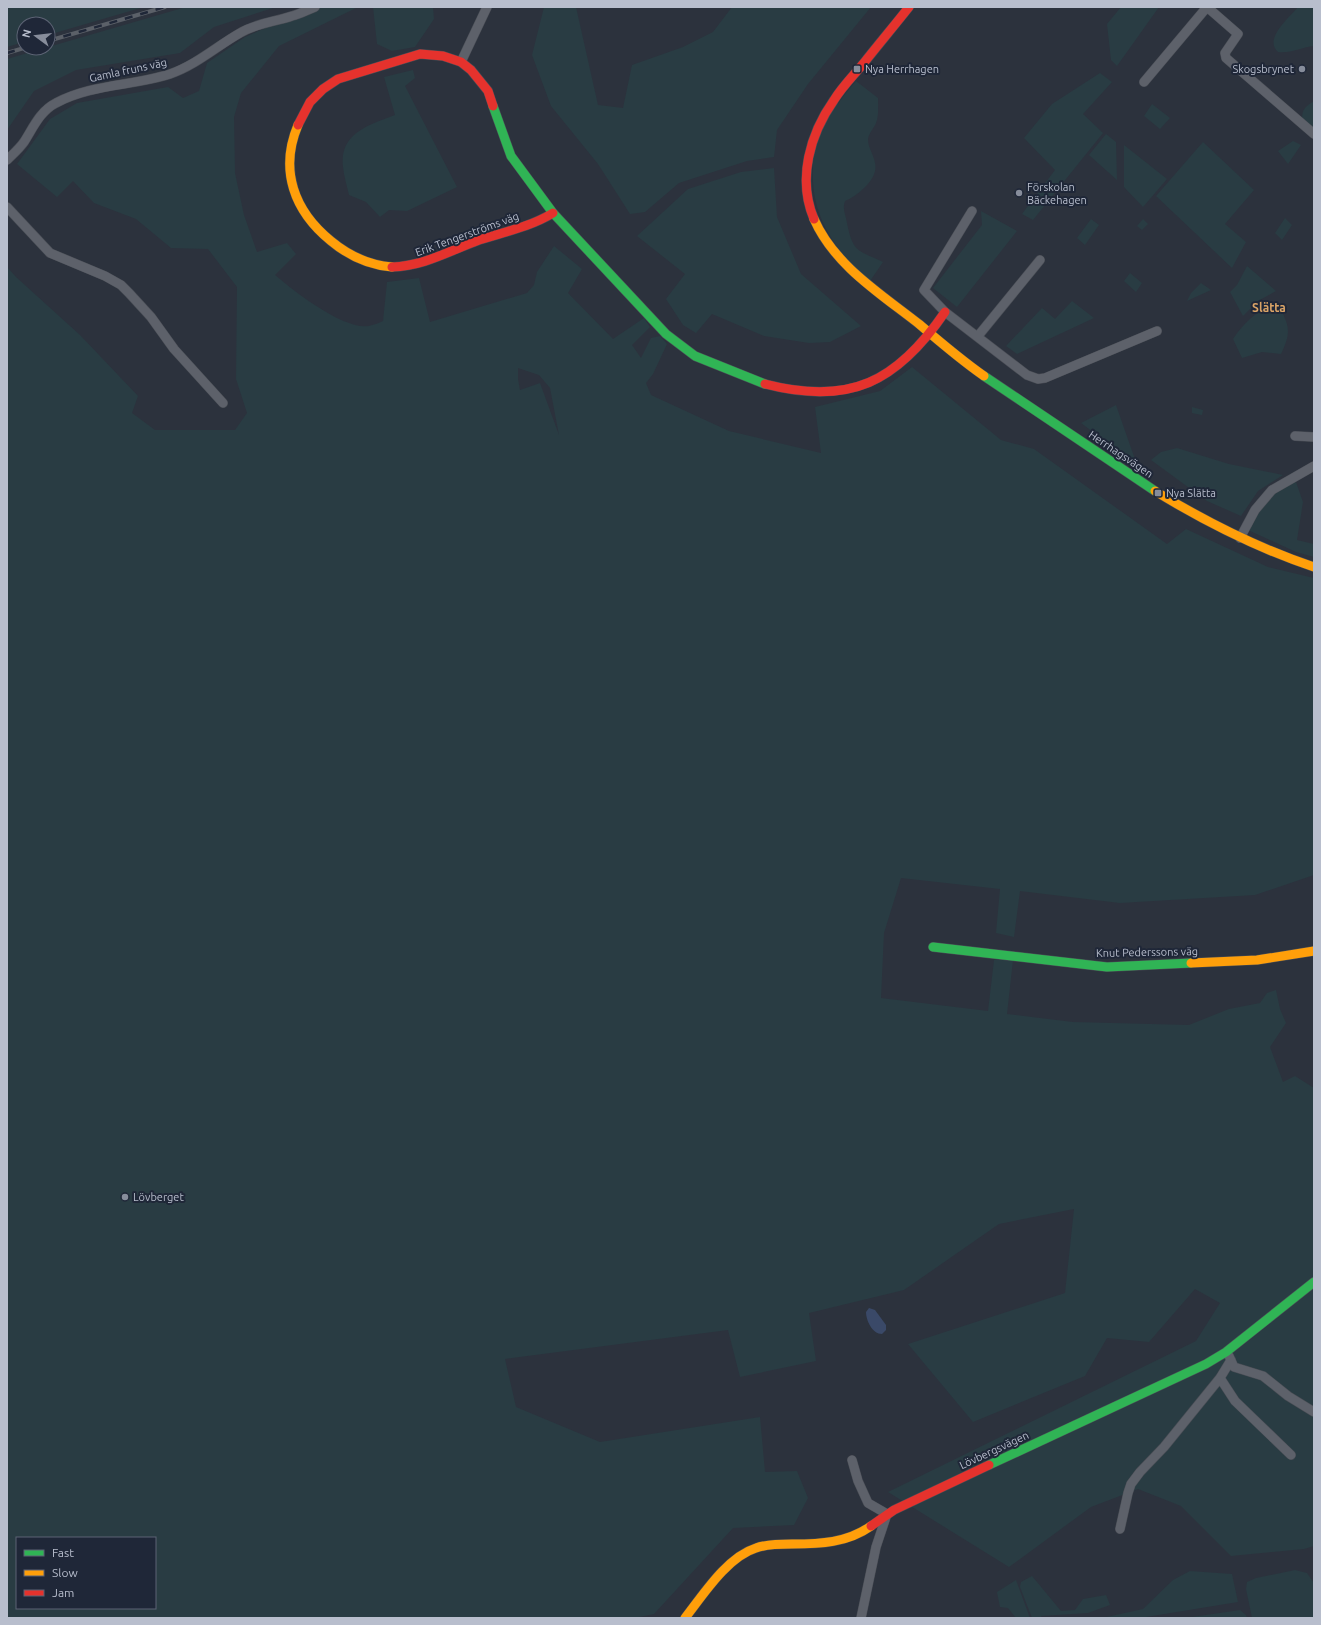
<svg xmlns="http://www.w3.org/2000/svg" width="1321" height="1625" font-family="Ubuntu,sans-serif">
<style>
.green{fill:#293c43;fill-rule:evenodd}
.water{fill:#3a4968}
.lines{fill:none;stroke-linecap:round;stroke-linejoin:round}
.street-casing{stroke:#494d55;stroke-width:10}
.fast-casing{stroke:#494d55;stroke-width:10}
.slow-casing{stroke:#494d55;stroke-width:10}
.jam-casing{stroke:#494d55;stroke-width:10}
.street{stroke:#5d616a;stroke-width:9}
.fast{stroke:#30b455;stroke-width:9}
.slow{stroke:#ff9f0a;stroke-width:9}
.jam{stroke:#e5322d;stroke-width:9}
.rail-casing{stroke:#5b6068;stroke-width:4}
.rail{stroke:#1f2738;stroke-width:2.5;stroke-dasharray:8;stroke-linecap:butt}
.poi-dot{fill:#878d9b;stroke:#1f2738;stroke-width:1.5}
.labels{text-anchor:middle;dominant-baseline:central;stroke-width:4;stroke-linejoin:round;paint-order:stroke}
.poi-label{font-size:11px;fill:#b8becd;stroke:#1f2738;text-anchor:start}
.street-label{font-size:11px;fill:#b8becd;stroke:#1f2738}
.neighbourhood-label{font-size:12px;font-weight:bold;fill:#d9a366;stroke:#1f2738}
</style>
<rect width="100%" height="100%" fill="#2c323d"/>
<path class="green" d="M7,7h137l-96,28v-11h-24v18l-17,5z
M186,7h90l-62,20 -34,26 -104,17 -42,21 -27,39v-71z
M313,7h45l-79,39 -38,47 -7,24 1,56 9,42 13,37 30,-9 9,11 -21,21c19,16 68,55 94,51 4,-1 10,-3 14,-5l4,-39 32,-4 11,44 97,-29 7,-8 3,-13 17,-26 28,23 -14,24 45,46 31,-21 6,9 -18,18 9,13 10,-20 9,-2 7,8 -14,30 -7,9 5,12 78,36 92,22 -6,-46 65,-16 32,-24 89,73 33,9 133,95 19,-15 82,38 46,11v297l-59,20 -135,8 -100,-12 -6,46 -18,-4 4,-44 -99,-11 -17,55 -3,65 107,13 6,-51h19l-6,54 66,8 116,3 40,-16 31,-6 7,-10 9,-3 4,19 6,14 -16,24 13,35 12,-6 19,12v458l-10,3 -73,7 -50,-50 -43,-17 -47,18 -82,60 -121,-75 308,-151 24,-38 -25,-14 -46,53 -42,-4 -22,38 -112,46 -65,-78 157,-51 9,-84 -75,15 -95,66 -95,23 7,48 -76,16 -12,-47 -223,29 11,48 84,35 160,-25 5,55 32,-1 11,27 -14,27 -61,3 -79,86 -20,4h-627v-1351l9,10 64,58 58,61 -6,17 23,17h80l12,-17 -11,-34 1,-92 -29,-38 -37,-1 -35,-29 -42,-16 -21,-22 -16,16 -40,-33 33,-45 27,-16 91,-16 15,11 16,-7 8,-28 38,-26zM518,368l21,7 11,13 9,47 -19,-52 -20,7 -2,-11zM17,1538h138v70h-138z
M373,7h60l1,12 -19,28 -23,4 -15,-7z
M544,7h32l22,98 25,3 9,-43 51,-18 30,-15 19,-25h139l-63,77 -31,46 -3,27 -27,4 -68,22 -34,29 -15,2 -32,-50 -47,-58 -19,-51z
M1121,7h38l-42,59 -6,-6 -4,-36z
M1298,7h16v39c-12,1 -24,8 -36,6 -15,-13 12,-35 20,-45z
M413,70l2,8 -10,8 52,101 -50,24 -18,-1 -9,7 -14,-15 -17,-7c-2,-9 -5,-18 -6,-28 -4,-34 26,-42 52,-52l-11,-38z
M1100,73l12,9 -29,32 20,19 -70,87 -11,-6 33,-44 -31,-32 28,-34z
M856,81l22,17c0,8 1,18 -2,25 -2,5 -7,10 -8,16 0,9 6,16 7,24 4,16 -18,33 -30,38 -3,9 1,14 2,22 6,30 11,27 36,39l-13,19c-37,-32 -60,-66 -57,-116 0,-9 1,-21 4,-30 2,-4 6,-9 8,-13 10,-15 19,-27 31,-41z
M1314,101v28l-12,-11c0,-9 4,-12 12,-17z
M1152,104l18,14 -10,11 -16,-13z
M1106,134l10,8 1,38 -28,-25z
M1293,141l8,4 -13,19 -10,-13z
M1203,142l51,48 -29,34 21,18 -14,26 -76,-72z
M1124,145l43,34 -24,28 -19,-20z
M774,168l3,49 24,57 60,52 -31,16 -21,1 -45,-7 -52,-22 -16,19 -13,-8 -17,-26 19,-25 -48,-38 51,-47 53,-17z
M981,211l36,20 -60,76 -24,-19 49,-63z
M1285,218l7,7 -10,15 -7,-7z
M1091,219l8,6 -14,20 -8,-7z
M1143,219l5,5 -6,6 -5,-4z
M1247,266l29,25 -18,10 -15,15 -13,-24 7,-7z
M1130,273l12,10 -6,9 -12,-11z
M1201,283l10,7 -24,11 4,-8z
M1072,301l22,17 -77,36 -11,-8 36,-38 13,11z
M1277,301c11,24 16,28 4,53l-19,-2 -20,6 -9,-19c13,-19 24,-27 44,-38z
M1116,405l21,60 -56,-42z
M1192,407l11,3 -1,5 -10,-2z
M1177,448l52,16 54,11 -25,16 -17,25 -34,-15 -56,-41 10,-8z
M1296,482l7,20 -6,38 17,4v13l-18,-5 -48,-22 15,-28 15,-13z
M1295,1570l12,3 7,10v35h-62l-6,-29 1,-7 9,-4z
M1190,1571l42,3 6,28 -98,16h-38l41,-9 30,-29z
M1032,1576l29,35 14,-1 8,-11 23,-4 4,10 -22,8 -47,3 1,2h-10l-12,-31 1,-5z
M1016,1580l14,38h-14l-8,-10 -8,-1 -3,-15z
M1240,1610l6,5 1,3h-62z"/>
<path class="water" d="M869,1308l6,2 11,15v5l-4,4c-10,0 -16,-14 -16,-22z"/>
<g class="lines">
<defs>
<path id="street" d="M1207,7l31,27 -13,19 1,5 88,76
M461,62l26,-55
M1144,82l63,-75
M7,160c6,-6 12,-11 17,-18 9,-14 16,-31 32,-39 35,-19 77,-17 114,-29 26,-9 47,-28 70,-41 16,-10 35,-11 52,-17 8,-2 15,-6 23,-9
M7,207l43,46 55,23 16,9 8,8 22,24 23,32 49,54
M972,211l-48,79 21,22 82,63 11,4 7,-1 112,-47
M978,336l62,-76
M1295,436l19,1
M1240,538l15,-28 17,-20 42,-24
M1229,1356l5,11 29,9 25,20 26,16
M1220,1378l15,23 56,54
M852,1460l6,21 10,22 19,11 -11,33 -15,71
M1120,1529l8,-36 3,-9 9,-12 24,-25 56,-69 11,-18"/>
<path id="fast" d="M493,106l18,50 42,57 113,121 29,22 70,28
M984,376l171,115
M933,947l174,20 84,-4
M989,1465l217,-101 20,-12 88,-70"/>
<path id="slow" d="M298,125c-19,45 -4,86 33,116 18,15 37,24 61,26
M814,219c20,46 67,75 105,105 21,18 42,36 65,52
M1155,491c51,31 102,57 159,76
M1191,963l66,-3 57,-9
M685,1618c18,-23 42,-61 71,-70 11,-4 24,-4 36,-4 28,0 55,-1 79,-18"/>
<path id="jam" d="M298,125l12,-23 13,-13 15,-10 82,-25 23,2 18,6 10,8 17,21 5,15
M814,219c-17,-40 -4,-85 20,-119 8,-13 19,-24 29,-36 15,-19 31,-38 46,-57
M392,267c32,-1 57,-16 87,-27 25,-8 51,-13 74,-27
M765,384c85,22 132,-2 180,-72
M871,1526l23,-16 95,-45"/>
</defs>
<use href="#street" class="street-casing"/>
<use href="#fast" class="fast-casing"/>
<use href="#slow" class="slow-casing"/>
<use href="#jam" class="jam-casing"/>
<use href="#street" class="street"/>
<use href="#fast" class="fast"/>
<use href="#slow" class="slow"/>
<use href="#jam" class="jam"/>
<defs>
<path id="rail" d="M48,41l117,-34
M7,53l17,-5"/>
</defs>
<use href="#rail" class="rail-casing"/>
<use href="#rail" class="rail"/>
</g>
<g class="poi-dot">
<rect x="853" y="65" width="8" height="8" rx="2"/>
<circle cx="1302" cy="69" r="4"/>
<circle cx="1019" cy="193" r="4"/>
<rect x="1154" y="489" width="8" height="8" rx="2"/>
<circle cx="125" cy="1197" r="4"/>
</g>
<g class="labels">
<g class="poi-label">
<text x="865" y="69">Nya Herrhagen</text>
<text x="1294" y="69" text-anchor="end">Skogsbrynet</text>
<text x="1027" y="187">Förskolan<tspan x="1027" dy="13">Bäckehagen</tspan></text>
<text x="1166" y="493">Nya Slätta</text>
<text x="133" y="1197">Lövberget</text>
</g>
<g class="street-label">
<text transform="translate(128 70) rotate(-12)">Gamla fruns väg</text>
<text transform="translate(467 234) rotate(-20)">Erik Tengerströms väg</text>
<text transform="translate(1121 454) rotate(34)">Herrhagsvägen</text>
<text transform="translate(1147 952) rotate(-1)">Knut Pederssons väg</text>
<text transform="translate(994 1450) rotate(-25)">Lövbergsvägen</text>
</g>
<g class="neighbourhood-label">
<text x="1269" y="307">Slätta</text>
</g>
</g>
<rect width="1321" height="1625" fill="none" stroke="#b8becd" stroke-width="16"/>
<rect x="16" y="1537" width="140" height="72" fill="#1f2738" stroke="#5c6374"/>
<rect x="24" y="1550" width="20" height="6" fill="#30b455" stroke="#5c6374"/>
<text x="52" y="1557" font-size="12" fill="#b8becd">Fast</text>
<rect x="24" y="1570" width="20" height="6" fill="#ff9f0a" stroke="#5c6374"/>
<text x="52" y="1577" font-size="12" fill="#b8becd">Slow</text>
<rect x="24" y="1590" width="20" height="6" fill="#e5322d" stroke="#5c6374"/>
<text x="52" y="1597" font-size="12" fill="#b8becd">Jam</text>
<g transform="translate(36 36) rotate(285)"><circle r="19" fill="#1f2738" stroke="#5c6374"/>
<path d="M0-3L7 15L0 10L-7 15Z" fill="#878d9b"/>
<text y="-6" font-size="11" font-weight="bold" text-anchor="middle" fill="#b8becd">N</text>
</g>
</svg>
